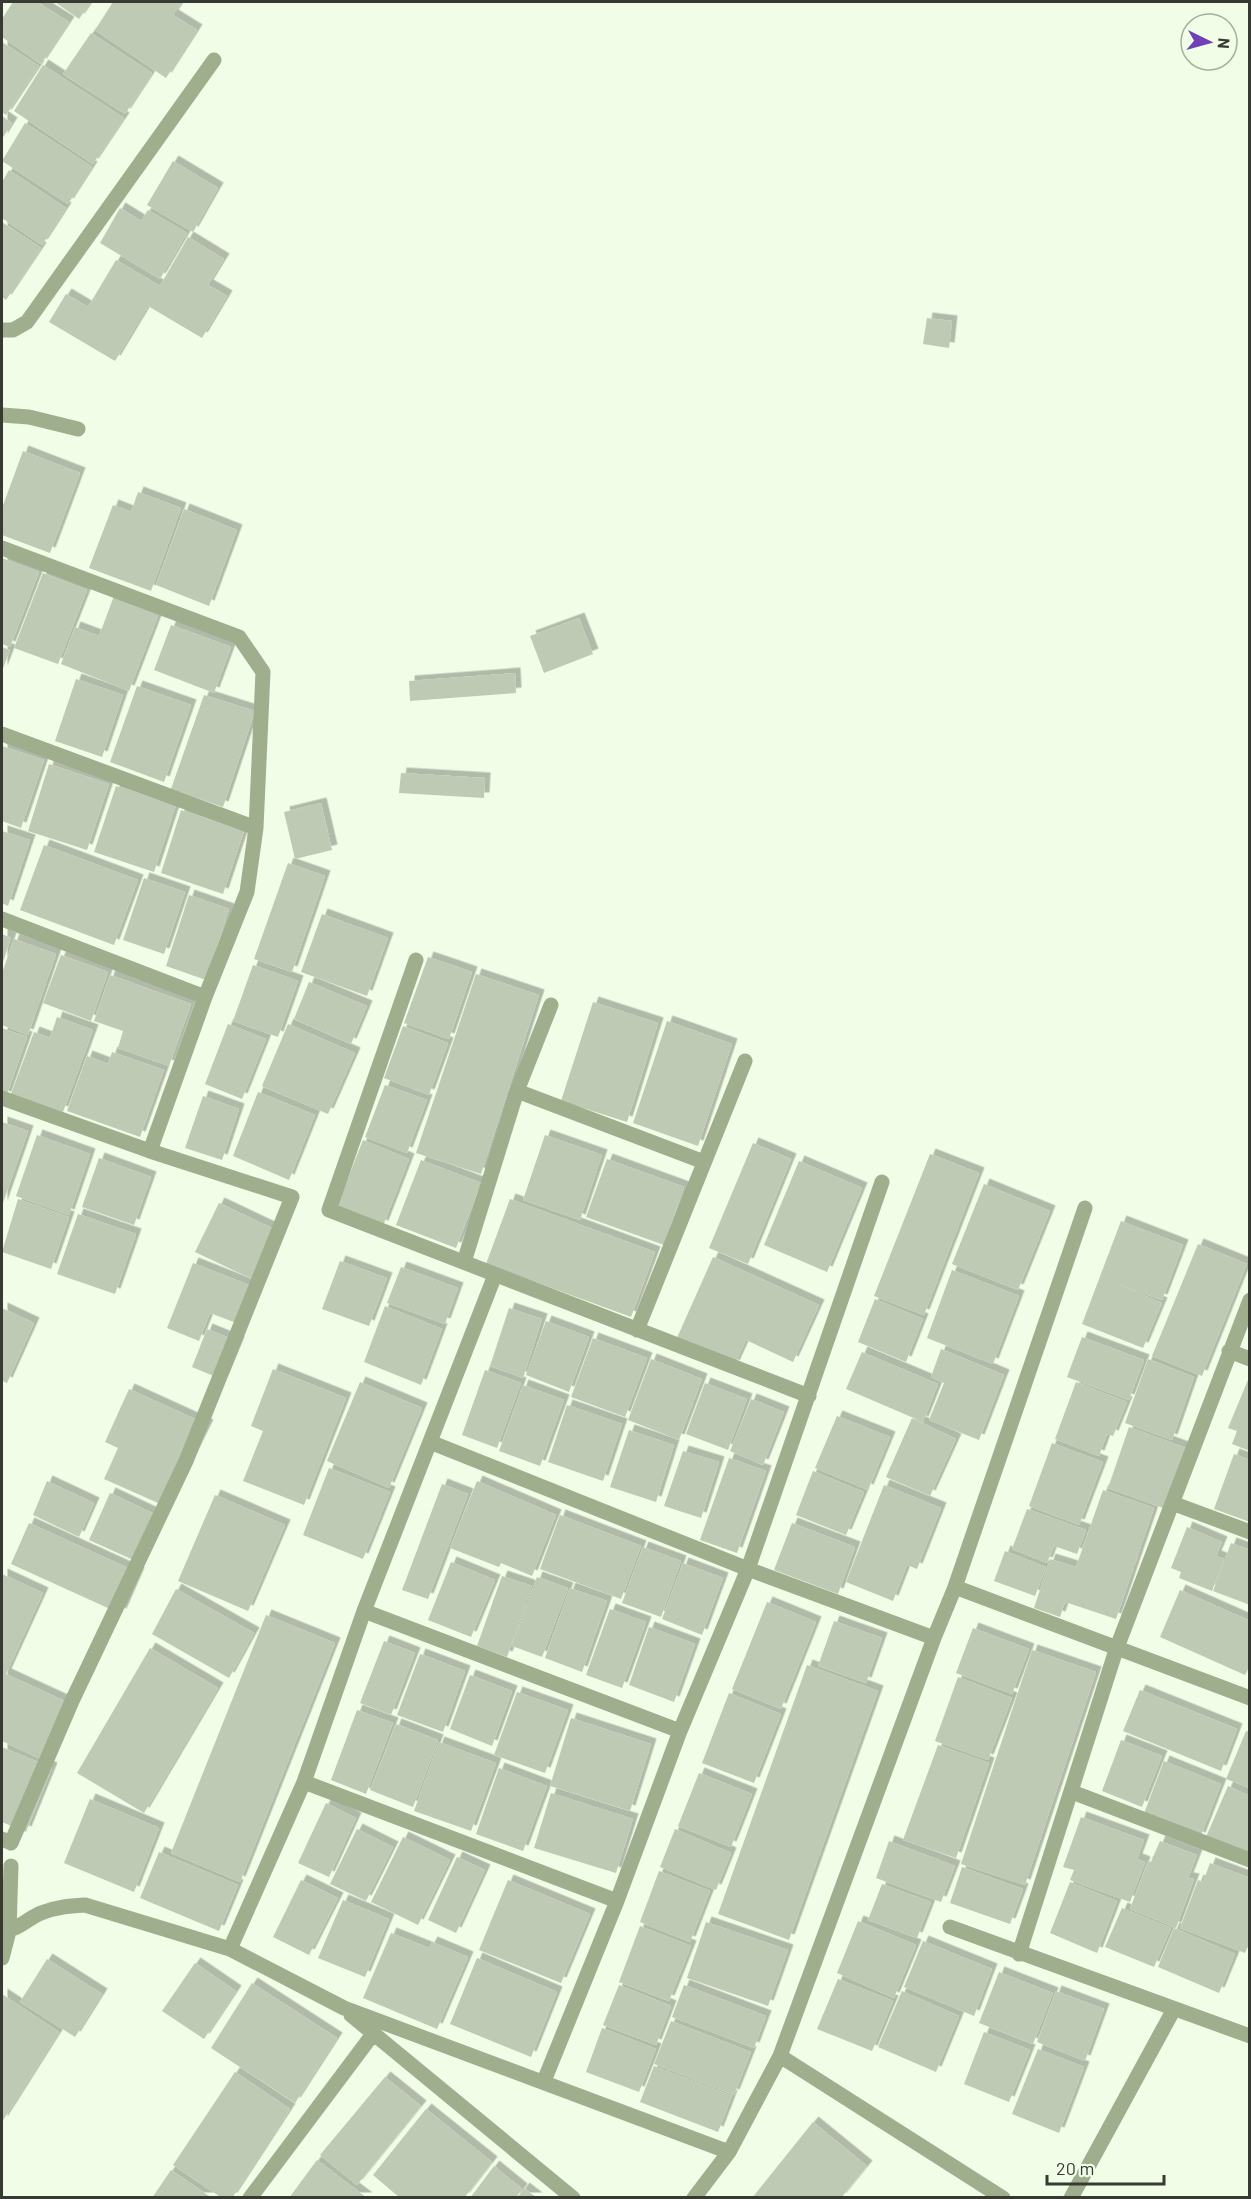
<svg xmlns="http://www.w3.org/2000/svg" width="1251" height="2199" font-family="Barlow,sans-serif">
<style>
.building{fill:#bfcab4;filter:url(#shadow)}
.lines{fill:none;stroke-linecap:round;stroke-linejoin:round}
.minor{stroke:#9faf8e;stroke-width:15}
</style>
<defs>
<filter id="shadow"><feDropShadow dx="5.5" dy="-5.5" stdDeviation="0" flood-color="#0004"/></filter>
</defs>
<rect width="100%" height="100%" fill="#f1fde6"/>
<path class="building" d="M13,2h24l32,20 -28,42 -39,-27v-18z
M55,2h36l-12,17z
M113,2h69l-9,13 24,15 -31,48 -71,-48z
M91,33l61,40 -27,41 -62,-40z
M2,42l37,24 -33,49 -4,-3z
M43,65l81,53 -31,46 -79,-53z
M2,116l10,7 -10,16z
M25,123l67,44 -24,37 -66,-43z
M173,161l45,27 -25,44 -46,-27z
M9,170l57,38 -24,37 -40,-27v-36z
M120,208l21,13 7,-11 39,23 -27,46 -60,-36z
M2,222l39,26 -35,52 -4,-3z
M188,237l36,22 -16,26 19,11 -25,42 -54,-32 -33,55 -66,-39 17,-28 22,13 28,-47 44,26z
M927,318l25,3 -3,27 -26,-4z
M23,451l57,22 -30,80 -48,-18v-27z
M138,492l43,16 -30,83 -62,-23 24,-63 18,7z
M184,509l53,21 -28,76 -53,-21z
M2,558l37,14 -29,75 -8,-3z
M43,573l44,17 -29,74 -44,-16z
M114,596l45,17 -30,78 -68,-27 14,-37 24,9z
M579,618l14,36 -49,19 -14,-37z
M171,625l60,22 -17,46 -60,-23z
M2,647l8,3 -8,21z
M515,673l1,20 -106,8 -1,-20z
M76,679l47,16 -21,62 -47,-16z
M137,686l54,19 -27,77 -54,-20z
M204,695l51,16 -32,96 -52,-18z
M2,746l42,14 -23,68 -19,-7z
M49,764l60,20 -22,66 -59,-19z
M401,773l84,5 -1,20 -85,-5z
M116,786l60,19 -22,67 -60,-20z
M321,803l11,47 -37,9 -11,-47z
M181,810l63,21 -21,63 -62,-21z
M2,831l28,9 -22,66 -6,-3z
M44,845l94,35 -24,65 -94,-35z
M288,863l37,13 -33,96 -38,-13z
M144,878l41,14 -21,62 -41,-14z
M189,895l40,14 -23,71 -40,-14z
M322,914l66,24 -21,58 -66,-24z
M2,934l9,4 -9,27z
M14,939l42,15 -28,81 -26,-10v-52z
M61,955l47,17 -17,49 -48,-18z
M428,957l44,15 -23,67 -45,-16z
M253,965l45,16 -20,56 -45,-16z
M476,974l63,21 -58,179 -65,-21z
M110,975l81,29 -22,62 -51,-18 5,-17 -29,-10z
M309,982l58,24 -16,38 -57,-25z
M593,1002l65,21 -31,99 -66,-21z
M57,1017l36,13 -30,82 -52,-18 23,-62 16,6z
M667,1021l65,23 -34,102 -65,-23z
M228,1024l38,15 -24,60 -37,-15z
M288,1024l67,29 -27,61 -66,-28z
M403,1026l45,17 -19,52 -45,-17z
M2,1028l25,9 -21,60 -4,-1z
M112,1052l52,18 -24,67 -73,-26 20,-55 21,8z
M385,1085l42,15 -20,53 -42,-16z
M258,1092l57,23 -26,65 -56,-24z
M203,1096l36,13 -17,51 -37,-12z
M2,1122l26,9 -26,75z
M37,1135l53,19 -21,61 -53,-19z
M545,1135l57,20 -22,65 -57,-20z
M363,1140l46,19 -26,67 -47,-18z
M753,1143l38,16 -43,105 -39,-16z
M930,1154l49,19 -55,142 -50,-19z
M99,1158l52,19 -17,48 -52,-18z
M607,1159l77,28 -20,58 -78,-28z
M421,1160l60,23 -25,65 -60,-23z
M799,1161l63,27 -35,84 -63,-27z
M984,1184l66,27 -32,79 -66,-26z
M18,1199l51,18 -18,52 -49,-17z
M510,1199l145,53 -24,65 -145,-53z
M219,1203l59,28 -24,49 -59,-28z
M78,1214l58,20 -21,60 -58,-20z
M1121,1221l62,24 -21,55 -45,-16 45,19 -19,45 -61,-24z
M1198,1244l49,20 -45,112 -50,-20z
M713,1257l106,48 -26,57 -47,-22 -12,26 -58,-26z
M340,1261l47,17 -18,48 -47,-17z
M193,1263l61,24 -15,37 -29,-11 -11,28 -32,-13z
M401,1267l57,21 -13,36 -58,-21z
M952,1270l67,26 -26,68 -66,-26z
M875,1299l48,20 -17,43 -48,-20z
M385,1306l57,23 -21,56 -57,-23z
M2,1308l32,15 -27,60 -5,-2z
M509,1308l33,11 -19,59 -33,-12z
M546,1321l43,16 -20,55 -43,-17z
M207,1329l32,13 -16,38 -31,-13z
M1082,1337l62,23 -15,40 -62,-23z
M593,1338l54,20 -22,59 -54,-20z
M941,1349l63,26 -25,65 -50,-20 15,-37 -13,-6z
M862,1352l76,32 -15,38 -77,-33z
M651,1359l51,20 -23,61 -51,-20z
M1148,1359l46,18 -22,63 -47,-17z
M273,1369l73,29 -42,107 -61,-24 20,-50 -12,-5z
M485,1370l36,13 -24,65 -35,-13z
M1250,1375v76l-18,-7 5,-13 -9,-3z
M360,1382l62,26 -33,80 -62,-27z
M1076,1382l51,20 -14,34 -6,-2 -8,22 -44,-17z
M705,1383l42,16 -19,51 -42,-16z
M523,1385l41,15 -24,66 -41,-15z
M129,1389l79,36 -41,82 -63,-28 14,-31 -13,-6z
M751,1399l33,13 -21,53 -33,-14z
M567,1405l55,19 -19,57 -55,-19z
M837,1416l53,21 -22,53 -53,-22z
M912,1418l44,21 -26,57 -44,-19z
M1129,1427l57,21 -23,60 -55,-20z
M629,1430l45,15 -18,57 -46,-15z
M1052,1443l51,19 -24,63 -50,-19z
M683,1451l36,11 -18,56 -37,-12z
M1234,1454l16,6v62l-36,-13z
M729,1458l37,13 -29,82 -37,-13z
M329,1468l61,24 -27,67 -60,-24z
M813,1471l51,21 -18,43 -50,-20z
M47,1481l47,22 -15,34 -46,-22z
M477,1481l79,34 -24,61 -31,-13 -2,4 -49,-19z
M442,1484l26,10 -40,105 -26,-9z
M884,1485l57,23 -24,61 -10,-4 -14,36 -47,-19z
M1103,1490l51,18 -38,111 -51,-17 -5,15 -26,-9 16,-49 26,8z
M110,1493l51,24 -21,46 -51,-23z
M215,1495l70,30 -37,86 -70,-30z
M1027,1509l59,21 -9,24 -23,-8 -7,17 -35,-14z
M560,1515l81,31 -20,53 -81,-30z
M29,1523l110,50 -18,41 -110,-50z
M792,1523l63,24 -17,47 -64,-24z
M1187,1527l35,15 -6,14 8,3 -12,32 -33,-13 2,-6 -10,-4z
M1231,1543l19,7v55l-37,-14z
M643,1547l38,14 -20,56 -39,-14z
M1005,1551l41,16 -11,29 -41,-15z
M451,1562l44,18 -24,57 -43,-17z
M683,1563l40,15 -21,57 -40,-16z
M2,1574l41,19 -37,81 63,29 -26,57 -41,-19z
M502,1576l30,10 -25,71 -30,-11z
M537,1577l31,11 -26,69 -30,-11z
M570,1588l37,13 -25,71 -37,-14z
M176,1589l78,44 -25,45 -77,-44z
M1180,1590l70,31v45l-5,9 -85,-38z
M767,1602l49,20 -35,87 -49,-20z
M610,1609l36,13 -24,66 -36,-13z
M266,1615l69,28 -95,239 -69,-29z
M834,1621l48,17 -16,45 -48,-17z
M649,1627l46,17 -21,58 -45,-17z
M973,1628l56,21 -17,45 -56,-21z
M384,1641l31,12 -24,62 -31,-12z
M150,1648l68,40 -74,125 -67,-40z
M1032,1650l64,22 -71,213 -64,-21z
M420,1654l45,17 -22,61 -46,-17z
M807,1665l71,26 -89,249 -71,-26z
M470,1675l42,16 -20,55 -42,-17z
M958,1677l54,21 -24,62 -53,-19z
M1140,1690l97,39 -16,42 -98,-40z
M517,1692l51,18 -23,63 -51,-18z
M729,1693l52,21 -27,69 -52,-20z
M357,1710l36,13 -27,71 -35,-14z
M571,1718l80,26 -21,67 -80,-25z
M396,1724l42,16 -25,67 -43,-17z
M1246,1731l4,1v56l-24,-9z
M1121,1740l41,16 -20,51 -40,-16z
M439,1742l57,21 -25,68 -57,-20z
M938,1745l51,18 -33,95 -53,-18z
M2,1747l50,21 -26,64 -24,-10z
M1164,1761l57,23 -21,54 -57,-22z
M499,1768l48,18 -24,65 -47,-17z
M699,1773l53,21 -21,53 -53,-21z
M1228,1786l22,10v60l-44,-19z
M551,1793l82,26 -17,54 -82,-25z
M90,1799l69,29 -25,64 -70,-29z
M326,1803l30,15 -27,59 -31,-14z
M1081,1817l63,23 -7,19 8,3 -15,40 -60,-22 4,-10 -11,-3z
M357,1829l36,18 -27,54 -36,-17z
M675,1829l56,24 -15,37 -56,-23z
M403,1837l47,23 -32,65 -47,-23z
M889,1841l66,25 -14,36 -65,-24z
M1160,1841l37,14 -9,23 6,1 -18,49 -46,-19 18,-48 3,1z
M159,1852l79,33 -19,46 -79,-33z
M457,1857l28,13 -29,63 -28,-13z
M1210,1863l40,15v64l-5,11 -65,-25 18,-48 5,2z
M962,1867l61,22 -13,35 -60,-21z
M659,1871l51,20 -20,51 -50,-20z
M301,1880l37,18 -29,57 -36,-18z
M508,1880l82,34 -29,69 -82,-33z
M1070,1882l47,19 -20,52 -47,-20z
M882,1884l49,18 -14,36 -49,-18z
M343,1900l46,19 -24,58 -47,-19z
M1122,1908l49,20 -17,39 -49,-20z
M858,1921l58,24 -22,53 -57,-25z
M706,1922l82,28 -20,56 -81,-28z
M640,1926l51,20 -22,55 -50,-19z
M1174,1928l61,26 -16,39 -61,-26z
M391,1933l38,15 3,-6 36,15 -31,72 -74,-31z
M923,1941l69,28 -18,47 -70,-29z
M477,1958l80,34 -26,65 -81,-33z
M47,1959l55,35 -27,43 -55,-35z
M195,1963l41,28 -32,48 -42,-28z
M999,1972l54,21 -20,51 -54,-21z
M838,1979l55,22 -21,50 -55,-22z
M252,1983l85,55 -42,65 -84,-55z
M619,1985l52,21 -15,39 -53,-20z
M684,1985l82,31 -12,32 -82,-31z
M902,1991l57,25 -23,56 -58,-25z
M1056,1991l48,18 -19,52 -48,-19z
M2,1994l57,38 -57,90z
M671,2021l80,31 -17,43 -80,-31z
M602,2028l54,21 -17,43 -53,-20z
M984,2032l46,18 -21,52 -45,-18z
M1038,2049l46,18 -25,66 -47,-19z
M654,2066l78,30 -14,36 -78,-30z
M235,2072l55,37 -58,89h-10l-49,-33z
M385,2077l36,29 -64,79 -37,-30z
M426,2109l66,53 -28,36h-64l-27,-23z
M813,2122l54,44 -26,32h-89z
M317,2160l50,38h-78z
M494,2166l28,23 -6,9h-46z
M171,2170l41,28h-60z
M524,2188l13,10h-20z"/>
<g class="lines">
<path class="minor" d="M2,330h11l14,-8 187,-262
M2,415l27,2 49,12
M2,548l237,89 24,35 -7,156 -9,64 -42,105 -55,154
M2,734l254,94
M2,919l203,78
M416,960l-87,250 480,186
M517,1091l187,71
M2,1098l148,53 142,46 -106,264 -114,240 -61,142 -9,-4
M464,1262l53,-171 34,-86
M637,1330l108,-269
M1229,1351l21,8
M430,1442l318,127 186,69
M1172,1503l78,29
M955,1587l295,111
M364,1611l316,120
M304,1782l313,119
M1072,1792l178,68
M950,1927l300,109
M2,1930c14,2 26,-12 39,-17 15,-6 28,-7 44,-8l145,44 114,59 385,144
M230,1949l74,-167 60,-171 131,-336
M1019,1954l97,-304 134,-350
M2,1958l7,-27 2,-65
M351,2015l222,183
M780,2056l223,142
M544,2081l73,-180 63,-170 68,-162 134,-387
M250,2198l123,-164
M694,2198l35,-46 51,-96 154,-418 21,-51 130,-379
M1071,2198l103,-189"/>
</g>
<rect width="1251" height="2199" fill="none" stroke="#363a32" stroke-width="6"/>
<g transform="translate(1209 42) rotate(95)"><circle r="28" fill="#f1fde6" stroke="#a6af9e" stroke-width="1.5"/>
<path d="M0-4.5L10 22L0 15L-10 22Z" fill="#7040b7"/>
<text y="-9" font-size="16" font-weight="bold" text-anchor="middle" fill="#363a32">N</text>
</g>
<path d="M1047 2175v9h117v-9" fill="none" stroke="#363a32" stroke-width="3"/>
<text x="1056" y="2175" font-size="18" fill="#363a32" stroke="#f1fde6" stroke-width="4.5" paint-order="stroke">20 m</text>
</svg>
